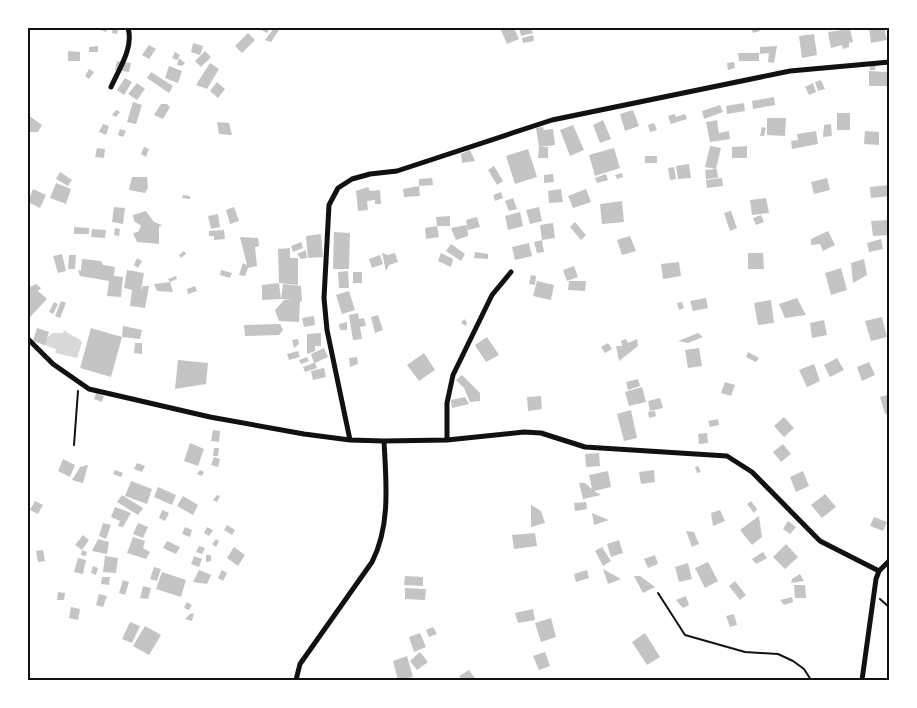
<svg xmlns="http://www.w3.org/2000/svg" width="917" height="708" font-family="'Roboto Serif',serif">
<style>
.water{fill:#d9d9d9}
.building{fill:#c4c4c4}
.lines{fill:none;stroke-linecap:round;stroke-linejoin:round}
.path{stroke:#111;stroke-width:2}
.minor{stroke:#111;stroke-width:5}
.neatline{fill:none;stroke:#111;stroke-width:2}
</style>
<rect width="100%" height="100%" fill="#fff"/>
<path class="water" d="M64,330c6,6 13,6 18,12l-5,16 -22,-5 1,-4 -15,-5 11,-11h11z"/>
<path class="building" d="M95,28h13l-2,4z
M113,28h5l-1,6 -5,-1z
M262,28h8l-3,5 -7,-4z
M274,28l5,2 -8,12 -6,-2z
M500,28h14l5,11 -12,5z
M519,28h12l2,5 -12,3z
M751,28h8l1,3 -7,2z
M869,28h15l3,12 -16,3z
M850,29l3,13 -4,1v4l-6,2 -1,-4 -11,3 -3,-16z
M248,33l7,7 -13,13 -7,-7z
M814,34l3,21 -15,3 -3,-22z
M533,35l1,6 -11,2 -1,-5z
M193,43l10,3 -3,9 -9,-3z
M149,45l7,4 -7,10 -7,-4z
M98,46v6h-9v-5z
M777,46l-3,17 -6,-1 1,-9 -9,1v-7z
M68,51l12,1v9h-12z
M205,51l6,6 -10,10 -6,-6z
M175,52l5,3 -3,5 -5,-2z
M738,53h21v8h-20z
M179,58l6,5 -3,3 -5,-1z
M117,61l14,2 -2,9 -14,-2z
M734,62l1,6 -7,2 -1,-7z
M210,63l9,6 -12,20 -11,-4z
M870,65h6l-1,5h-5z
M169,66l13,5 -4,12 -13,-5z
M89,69l5,3 -5,7 -4,-3z
M869,71l18,1v14h-18z
M151,72l22,14 -4,7 -22,-15z
M125,78l7,4 -8,13 -7,-5z
M821,80l4,9 -7,2 -3,-9z
M217,82l8,7 -7,9 -8,-7z
M137,83l8,6 -8,11 -9,-6z
M813,83l3,9 -7,3 -4,-8z
M774,97l1,8 -22,4 -1,-8z
M133,102l9,3 -6,19 -9,-2z
M744,103l1,8 -18,3 -1,-8z
M161,104h6l3,3 -7,12 -9,-4z
M720,105l3,7 -19,7 -2,-8z
M116,110l4,2 -4,5 -4,-2z
M633,110l6,16 -14,5 -5,-17z
M837,113h13v17h-13z
M675,114l1,3 9,-3 2,5 -16,5 -3,-8z
M28,115l14,10 -4,7h-10z
M767,118h19l-1,18 -18,-1z
M603,120l8,19 -11,4 -7,-18z
M717,120l2,13 10,-2 1,8 -20,3 -4,-20z
M217,122l12,1 3,12 -13,-1z
M654,123l3,7 -7,2 -2,-7z
M103,124l6,2 -3,9 -7,-3z
M831,124l1,12 -9,1 1,-12z
M573,125l11,25 -14,6 -10,-26z
M543,127l1,3 9,-1 2,16 -16,2 -3,-19z
M762,127l4,1 -2,8h-4z
M120,129l6,2 -3,6 -5,-2z
M816,131l2,13 -26,5 -1,-8 7,-1 -1,-6z
M865,131l14,1v13l-15,-1z
M710,146l11,2 -5,21 -11,-2z
M747,146v12h-15v-11z
M144,147l5,2 -3,8 -5,-3z
M539,147h9v11h-10z
M97,148l8,1 -1,9 -9,-1z
M614,148l6,20 -25,8 -6,-21z
M528,149l9,28 -22,7 -9,-28z
M470,150l5,11 -13,2 -1,-9z
M645,156h12v7h-12z
M689,164l2,14 -13,1 -2,-13z
M494,166l9,15 -6,4 -9,-15z
M674,167l2,12 -6,1 -2,-12z
M715,169h2l1,9 -12,1 -1,-9z
M60,172l12,8 -4,6 -12,-7z
M622,173l1,4 -6,2 -2,-4z
M553,174l1,8 -10,1v-8z
M606,174l2,6 -11,3 -2,-5z
M132,177h15l1,11 -3,5 -16,-3z
M432,178l1,7 -14,1v-7z
M722,178l1,8 -16,2 -1,-8z
M827,178l3,12 -16,4 -3,-12z
M56,183l15,6 -5,15 -16,-6z
M889,185l1,11 -19,2 -1,-11z
M419,186l1,10 -16,1 -1,-8z
M368,187l2,4 10,-1 1,14h-6v-4l-8,1 1,9 -10,1 -2,-20z
M33,189l13,6 -6,13 -12,-6z
M561,189l2,13 -14,1 -1,-12z
M586,189l5,13 -18,6 -5,-12z
M501,192l2,6 -8,3 -2,-6z
M183,195l7,1v3l-8,-1z
M513,198l4,11 -8,2 -4,-10z
M766,198l3,15 -17,2 -2,-15z
M622,201l2,21 -22,2 -2,-20z
M114,207l11,1 -2,16 -11,-2z
M234,207l5,14 -9,3 -4,-14z
M539,207l3,14 -12,3 -4,-14z
M146,211l8,11 8,3 -3,2v17l-22,-2 -4,-9 5,-1 3,-6 -7,-5 -1,-6z
M731,211l6,17 -7,3 -6,-18z
M520,212l3,14 -15,4 -3,-14z
M218,214l2,13 -9,2 -3,-13z
M761,215l3,7 -8,3 -3,-7z
M450,216v10h-13l-1,-9z
M477,217l3,10 -12,3 -1,-5 1,11 -12,4 -5,-12 16,-3 -1,-5z
M887,220l1,15 -15,1 -2,-15z
M575,222l11,13 -5,5 -11,-13z
M553,223l2,15 -13,2 -2,-15z
M437,226l2,11 -13,2 -1,-11z
M74,227l15,1v6h-15z
M115,228l5,1 -1,7 -5,-1z
M92,229l14,1 -1,8 -14,-1z
M224,230l1,9 -11,1v-4h-5v-5z
M828,231l7,14 -12,6 -3,-7 -9,1v-6z
M334,232l16,1 -1,36h-16z
M321,234l2,23 -15,1 -2,-22z
M630,236l6,15 -14,4 -5,-15z
M240,237l18,1 1,8 -4,1 2,19 -9,2 -3,8 -6,-1 4,-12 4,2z
M881,239l2,10 -14,3 -2,-9z
M542,240l2,12 -7,1 -3,-11z
M301,242l2,6 -10,4 -2,-6z
M529,243l3,13 -17,4 -3,-13z
M451,244l14,10 -4,7 -15,-10z
M290,248v10h8v27l-19,-2 -1,-34z
M306,250l1,8 -6,1 -4,-5z
M184,251l2,3 -5,4 -2,-3z
M475,252l13,2v5l-14,-1z
M382,253l6,2 7,-2 3,9 -9,3 -3,6z
M441,253l12,6 -2,8 -13,-6z
M748,253h15l1,16h-16z
M62,254l4,17 -8,2 -5,-17z
M69,255h7l-1,14h-7z
M380,255l3,9 -11,4 -3,-9z
M137,258l5,3 -4,7 -4,-3z
M82,259l19,2 2,4 12,2 -1,9 9,1 -2,20 -14,-1 2,-15 -29,-5 -2,-6 3,1z
M864,259l3,16 -14,8 -2,-20z
M679,262l2,14 -18,3 -2,-15z
M574,266l4,11 -11,4 -4,-11z
M841,268l6,22 -16,5 -6,-22z
M127,270l17,3 -3,18 2,-5h6l-4,22 -15,-2 2,-16 -8,-2z
M221,270l11,3 -2,5 -10,-3z
M348,271l1,17h-10l-1,-16z
M353,272h9v11h-9z
M531,275l5,1 -1,9 -6,-1z
M176,276l1,3 -7,3 -2,-3z
M537,281l17,4 -3,15 -18,-4z
M569,281h17l-1,10 -17,-1z
M170,282l3,10 -16,-1 -3,-7z
M279,283l2,16 -19,1v-15z
M36,284l5,4 -3,3 9,8 -17,18 -2,-1v-28z
M283,284l18,2 1,16 -2,-1 -1,21 -20,-1 -4,-11 9,-10h9l-12,-1z
M195,286l2,5 -9,3 -1,-5z
M349,291l6,19 -13,4 -6,-19z
M706,298l2,10 -15,3 -3,-10z
M797,298l9,17 -21,3 -6,-14z
M771,300l3,23 -16,2 -4,-22z
M61,301l5,2 -6,15 -5,-2z
M54,302l4,2 -5,10 -4,-2z
M682,302l2,6 -5,2 -2,-7z
M358,313l1,6 5,-1 2,8 -6,1 2,12 -9,1 -4,-25z
M378,315l5,15 -8,3 -4,-16z
M314,316l1,9 -11,2 -2,-9z
M882,317l5,20 -16,4 -6,-20z
M464,319l3,3 -1,4 -5,-3z
M824,320l3,15 -15,3 -2,-15z
M347,322v8h-7l-1,-6z
M280,324l3,6 -4,5 -34,1 -1,-11z
M123,326l19,4 -2,9 -18,-2 -11,40 -31,-9 11,-40 31,9z
M37,328l12,4 -4,13 -12,-4z
M321,333v13h-6v5l-8,3v-20z
M698,333l5,4 -15,6 -10,-2z
M487,337l12,18 -13,7 -11,-17z
M298,339l1,5 -5,4 -2,-8z
M626,339l2,4 9,-4 1,7 -19,15 -3,-15h6l-1,-5z
M135,343h7v11l-8,-1z
M608,343l4,6 -7,4 -4,-6z
M324,348l4,9 -13,6 2,5 -12,4 -2,-5 11,-4 -3,-9z
M699,348l3,18 -14,2 -3,-18z
M298,351l2,6 -11,3 -2,-6z
M748,352l11,6 -3,4 -10,-5z
M424,353l11,17 -16,11 -12,-16z
M307,357l2,4 -8,3 -2,-4z
M357,357l1,7 -8,3 -1,-9z
M837,358l7,12 -14,7 -6,-12z
M178,360l30,3 -2,21 -31,5z
M869,362l6,13 -13,6 -5,-14z
M814,364l6,17 -13,6 -8,-17z
M324,368l2,9 -13,3 -2,-9z
M462,375l18,18v8l-10,1 -6,-14 -8,-8z
M638,379l2,7 -12,4 -2,-8z
M725,382l10,3 -4,11 -10,-3z
M642,387l4,15 -17,4 -4,-14z
M96,393l8,3 -2,6 -8,-3z
M890,394v19l-5,1 -5,-17z
M541,396l1,13 -14,2 -1,-14z
M465,397l4,7 -17,4 -1,-8z
M660,398l3,10 -13,3 -2,-10z
M631,410l6,28 -13,3 -7,-27z
M655,411l1,5 -7,2 -1,-6z
M784,417l10,11 -10,9 -10,-11z
M718,419l1,6 -9,2 -2,-6z
M213,430l7,1 -1,11 -8,-1z
M707,433l1,10 -9,1 -1,-10z
M190,443l14,6 -6,17 -14,-5z
M783,444l8,10 -10,8 -8,-10z
M214,448h5l-1,8h-5z
M599,453l1,13 -14,1 -1,-13z
M214,457l6,2 -2,8 -7,-2z
M63,459l12,6 -5,12 -12,-6z
M137,463l8,3 -3,6 -8,-3z
M88,465l-5,18 -11,-3 8,-13z
M698,466l3,6 -4,1 -2,-6z
M115,470l8,3 -2,4 -8,-3z
M200,470l4,2 -2,4 -5,-2z
M654,470l1,12 -14,2 -2,-12z
M608,471l3,16 -17,4 7,4 -18,4 -4,-16h6l7,6 -3,-14z
M803,471l6,15 -13,6 -6,-15z
M131,481l21,8 -5,15 -22,-8z
M158,487l18,8 -4,10 -18,-8z
M825,494l11,13 -14,11 -11,-13z
M122,495l21,13 -5,7 -21,-13z
M217,495l3,1 -3,6 -4,-2z
M183,496l15,9 -5,10 -16,-9z
M35,501l8,4 -5,9 -8,-4z
M751,501l6,8 -3,4 -7,-9z
M586,502l1,7 -12,2 -1,-8z
M531,505l10,6 4,12 -14,4z
M115,507l16,6 -8,14 -5,-1 2,-5 -9,-4z
M162,510l7,3 -4,8 -6,-3z
M720,510l5,11 -12,5 -2,-13z
M592,513l17,7 -15,5z
M759,516l3,21 -10,8 -12,-15z
M874,517l13,5 -4,9 -13,-5z
M788,521l8,6 -6,7 -7,-5z
M103,523l8,2 -5,14 -7,-3z
M138,523l10,4 -5,11 -10,-4z
M227,525l8,5 -3,5 -8,-5z
M185,527l7,3 -2,7 -8,-3z
M207,527l6,3 -4,6 -5,-3z
M686,531l8,1 5,12 -7,3z
M535,533l2,13 -23,3 -2,-14z
M83,535l6,5 -7,10 -7,-5z
M133,537l12,4 -2,7 7,4 -4,7 -19,-6z
M98,539l11,3 -2,12 -15,-3z
M216,539l3,2 -3,6 -4,-3z
M619,540l4,13 -12,4 -4,-13z
M167,541l13,6 -4,7 -13,-6z
M786,544l12,13 -13,12 -12,-12z
M199,546l6,2 -3,6 -6,-2z
M234,547l11,8 -7,11 -11,-8z
M602,547l9,14 -8,5 -8,-15z
M43,550l2,11 -7,1 -2,-11z
M82,550l5,2 -1,4 -5,-1z
M763,552l4,6 -11,6 -4,-5z
M206,555h5v6l-5,1z
M655,555l3,9 -10,4 -4,-9z
M105,556l13,2 -2,15 -13,-1z
M194,556l8,3 -3,8 -8,-3z
M78,558l8,2 -3,14 -9,-2z
M708,562l10,19 -13,7 -10,-20z
M688,563l4,16 -13,3 -4,-15z
M93,566l5,2 -2,7 -5,-2z
M154,567l7,2 -4,12 -7,-2z
M603,569l18,10 -13,5z
M199,570l12,5 -4,9 -14,-2z
M222,570l5,3 -4,8 -5,-3z
M587,570l2,8 -13,4 -2,-8z
M162,572l24,8 -5,17 -25,-8z
M800,574l4,7 -13,2 1,-4z
M405,576l18,1v9l-19,-1z
M634,576h6l15,11 -12,6z
M102,577h8l-1,8 -8,-1z
M123,580l6,2 -4,13 -6,-2z
M735,581l11,14 -6,5 -11,-14z
M794,585h11l1,13h-11z
M143,586l8,2 -3,11 -8,-1z
M405,588l21,1 -1,11 -20,-1z
M58,592l7,1 -1,7h-7z
M99,594l8,2 -4,11 -7,-2z
M686,596l3,9 -6,3 -7,-8z
M792,597l1,5 -9,3 -4,-5z
M187,602l5,3 -3,5 -5,-2z
M71,607l9,2 -2,11 -9,-2z
M533,609l2,11 -17,3 -3,-10z
M194,613l-2,8 -7,-2 5,-5z
M734,614l3,11 -7,2 -4,-11z
M551,618l5,19 -15,5 -6,-19z
M130,622l10,4 -8,17 -10,-4z
M145,626l16,9 -12,20 -16,-9z
M433,627l4,7 -8,3 -3,-7z
M420,633l6,14 -12,5 -5,-15z
M645,633l15,24 -13,8 -15,-23z
M420,652l8,10 -11,8 -7,-9z
M545,652l5,14 -11,4 -6,-14z
M407,656l6,21 -15,3 -5,-19z
M469,670l7,10h-14l-3,-4z"/>
<g class="lines">
<path class="path" d="M74,445l4,-54
M658,593l27,42 60,17 33,2 15,7 11,8 7,11
M880,599l10,9"/>
<path class="minor" d="M111,87c8,-18 23,-40 17,-59
M28,339l25,25 36,25 121,28 94,17 46,6 34,1 63,-1 77,-8 17,1 44,14 142,9 25,16 68,69 59,30
M350,440l-23,-110 -3,-32 5,-93 9,-17 14,-9 18,-5 27,-3 155,-51 238,-49 100,-9
M447,440v-37l6,-28 39,-80 19,-23
M296,680l4,-16 72,-102c19,-37 14,-81 12,-121
M862,680l14,-101 3,-8 11,-11"/>
</g>
<rect width="917" height="708" fill="none" stroke="#ffffff" stroke-width="58"/>
<rect x="29" y="29" width="859" height="650" class="neatline"/>
</svg>
